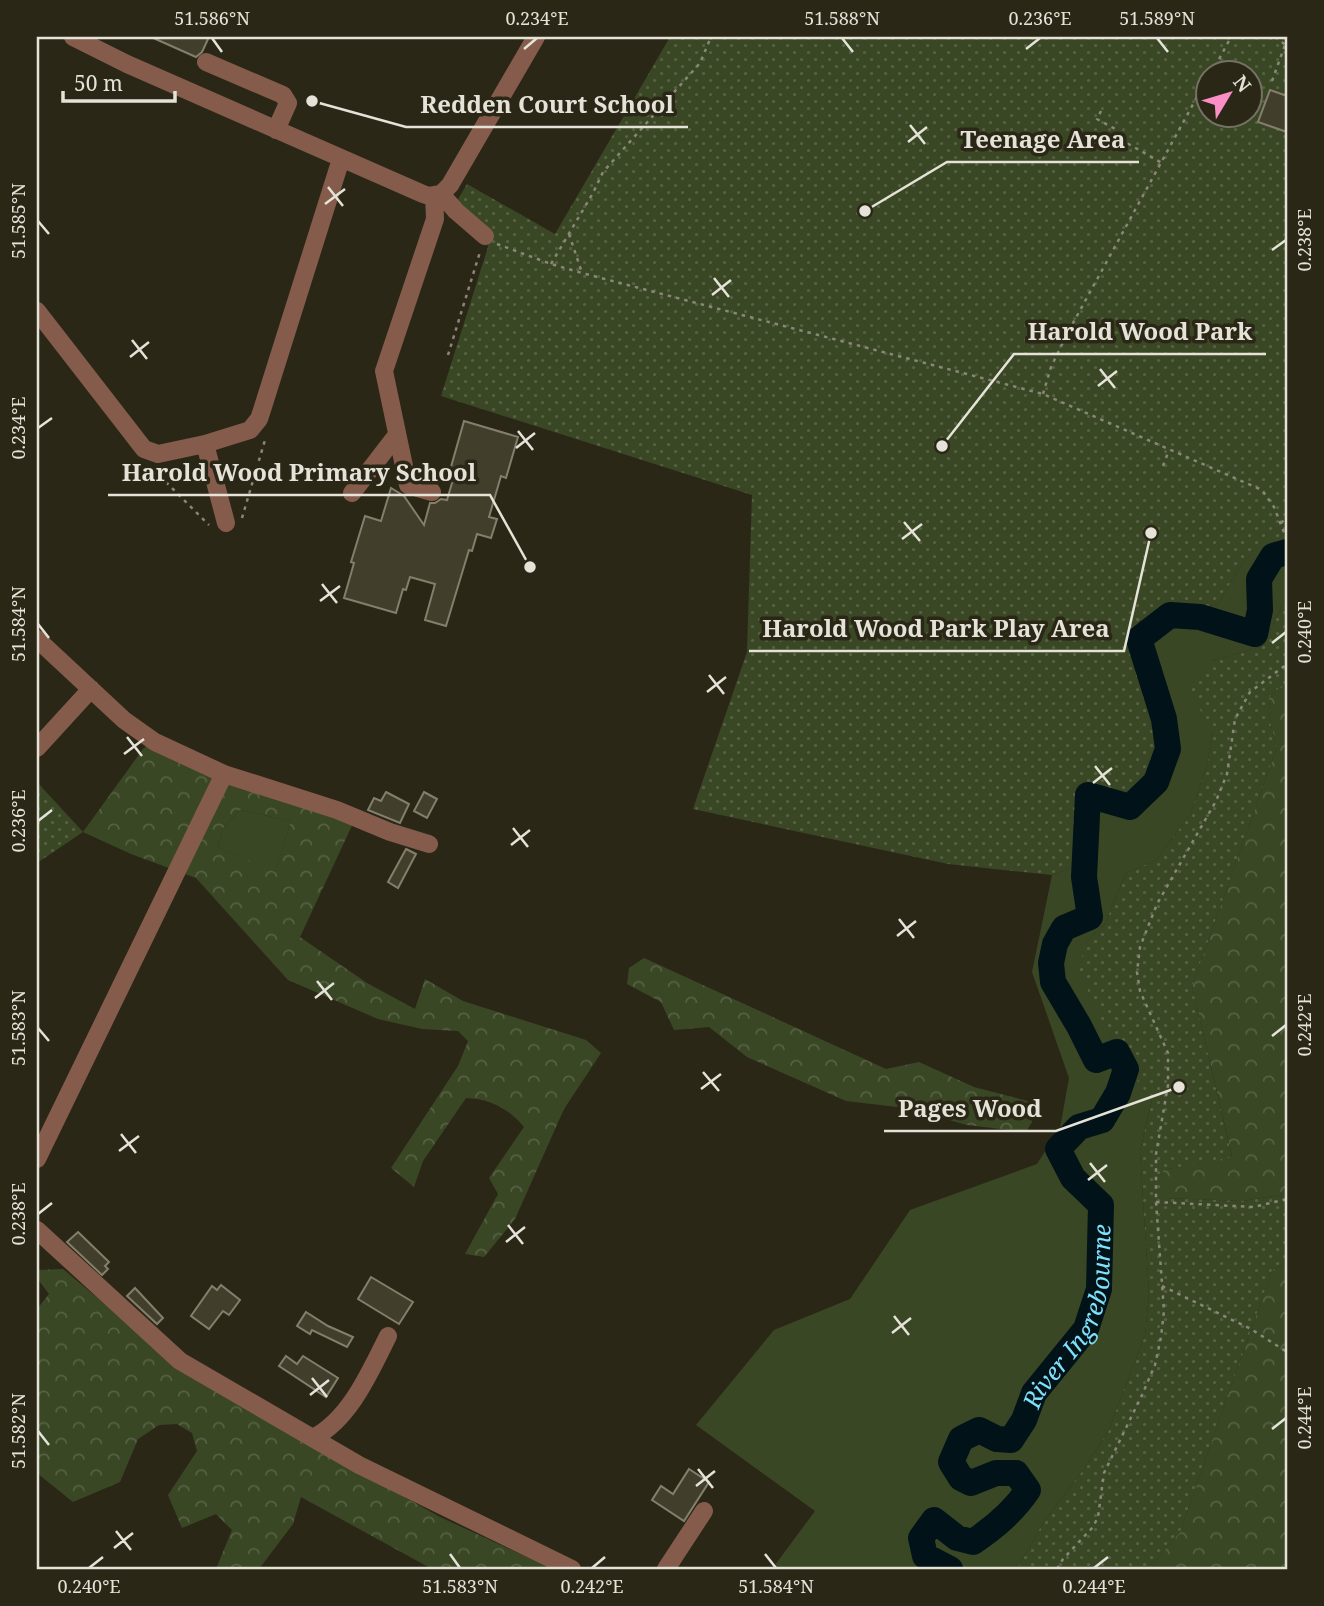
<svg xmlns="http://www.w3.org/2000/svg" width="1324" height="1606" font-family="'Noto Serif',serif">
<style>
.grass{fill:#3a4725}
.forest{fill:url(#forest-crowns);fill-rule:evenodd}
.park{fill:url(#park-dots);fill-rule:evenodd}
.lines{fill:none;stroke-linecap:round;stroke-linejoin:round}
.river{stroke:#011318;stroke-width:26}
.building{fill:#423e2c;stroke:#847f6c;stroke-width:2}
.path{stroke:#8a8779;stroke-width:2.5;stroke-dasharray:3.5 5;stroke-linecap:butt}
.minor{stroke:#855c4c;stroke-width:18}
.ticks{fill:none;stroke:#e5e3d8;stroke-width:2.5}
.labels{text-anchor:middle;dominant-baseline:central;stroke-width:7;stroke-linejoin:round;paint-order:stroke}
.water-label{font-size:24px;font-style:italic;fill:#7ee2fd;stroke:#2b2717}
.leader{fill:none;stroke:#e5e3d8;stroke-width:2.5}
.callout-dot{fill:#e5e3d8;stroke:#2b2717;stroke-width:2.5}
.callout-label{font-size:24px;text-anchor:middle;font-weight:bold;fill:#e5e3d8;stroke:#2b2717;stroke-width:7;stroke-linejoin:round;paint-order:stroke}
.neatline{fill:none;stroke:#e5e3d8;stroke-width:2.5}
.ticks-label{font-size:18px;text-anchor:middle;fill:#e5e3d8}
</style>
<defs>
<pattern id="forest-crowns" width="20" height="18" patternUnits="userSpaceOnUse" patternTransform="scale(1.75)"><rect width="20" height="18" fill="#3a4725"/><path d="M2 6a3 3 0 1 1 6 0M12 15a3 3 0 1 1 6 0" fill="none" stroke="#566144"/></pattern>
<pattern id="park-dots" width="8" height="8" patternUnits="userSpaceOnUse" patternTransform="scale(1.75)"><rect width="8" height="8" fill="#3a4725"/><path d="M2 2h.1M6 6h.1" fill="none" stroke="#566144" stroke-width="1.8" stroke-linecap="round"/></pattern>
</defs>
<rect width="100%" height="100%" fill="#2b2717"/>
<path class="grass" d="M1270,529l17,32v34l-24,51 -52,15 1,71 -4,30 -18,53 -34,45 -30,13 -21,51 -20,19 24,93 22,19 2,20 19,24 -12,52 9,143 -4,41 -37,97 -27,41 -38,50 -26,46h-245l43,-58 -119,-86 78,-95 76,-31 60,-89 127,-46 23,-36 9,-50 -37,-106 20,-97 37,-14 8,-55 58,-145 -18,8 -11,-24 14,-24 26,-13 25,2 27,-6 20,-34z
M240,810l51,11 -16,52 -57,-26 5,-19z"/>
<path class="forest" d="M1287,681v513l-45,7 -79,-3v-28l69,-14 -40,-170 85,-239 -7,-25 -1,-25z
M153,740l203,77 -56,120 67,46 48,26 10,-30 38,22 123,39 15,13 -37,56 -49,110 -31,38 -19,-3 33,-60 -9,-16 35,-51c-16,-19 -34,-28 -58,-29l-43,63 -9,26 -23,-19 67,-102 10,-25 -10,-10 -36,-2 -44,-10 -90,-39 -92,-102 -65,-24 -48,-22 60,-83zM240,810l51,11 -16,51 -57,-25 5,-19z
M644,958l242,111 33,-7 55,25 57,15 1,20 -6,10 -59,-7 -61,-17 -60,-7 -99,-44 -38,-30 -35,3 -13,-28 -34,-18 2,-16z
M1287,1263v306h-139l32,-37 92,-262z
M63,1269l131,110 246,138 113,52h-121l-131,-72 -8,27 -34,45h-43l16,-39 -16,-16 -34,14 -14,-33 29,-44 -5,-18 -15,-9 -18,1 -21,14 -18,43 -47,20 -36,-29v-164l12,-15 -12,-16v-8z"/>
<path class="park" d="M670,37h617v524l-17,-31 -32,40 -20,34 -27,6 -25,-2 -26,13 -14,24 11,23 19,-7 20,75 -12,47 -31,29 -36,-5 -8,54 -37,14 -104,-11 -255,-55 54,-157 5,-157 -311,-99 47,-149 -6,-22 -25,-24 10,-17 88,50zM1208,74h42v42h-42z
M1287,595v86l-18,16 1,25 7,25 -85,239 40,171 -69,13 1,28 78,3 45,-7v69l-15,7 -92,262 -32,37h-131l26,-46 38,-50 27,-41 37,-97 4,-41 -9,-143 12,-51 -19,-25 -2,-20 -22,-19 -30,-65 6,-28 20,-19 21,-51 30,-13 34,-45 18,-53 4,-30 -23,-43 22,-28 52,-15z
M37,782l46,50 -46,31z"/>
<g class="lines">
<path class="river" id="s1" d="M950,1569l-25,-13 -4,-18 13,-18 23,18 16,4c22,-15 40,-30 55,-52l-12,-17h-20l-25,10 -10,-5 -10,-16 10,-23 18,-9 18,9 14,1 13,-20 10,-27 52,-64 13,-40 2,-84 -28,-27 -15,-29 21,-22 23,-7 16,-27 8,-24 -9,-17 -21,8 -17,-34 -26,-44 -2,-19 4,-19 9,-16 26,-11 -6,-40 4,-82 42,12 26,-25 12,-33 -4,-30 -25,-80 31,-24 30,2 55,17 5,-24 -1,-31 14,-23 14,-4"/>
</g>
<path class="building" d="M151,37h58l-7,15 -6,5z
M1270,90l17,6v36l-29,-10z
M464,421l54,16 -12,41 -5,-2 -12,41 8,2 -6,19 -14,-4 -5,17 -3,-1 -23,76 -21,-6 10,-36 -25,-7 -4,13 -3,-1 -7,24 -52,-15 10,-35 -3,-1 14,-46 16,5 10,-33 13,8 20,29 6,-22h5l6,-4 6,1 7,-24 -5,-2z
M386,792l23,12 -9,19 -32,-13 6,-12 7,3z
M424,792l13,7 -10,19 -13,-7z
M406,849l10,5 -18,34 -10,-6z
M78,1232l31,30 -4,4 3,3 -6,6 -35,-33z
M371,1277l42,25 -14,22 -41,-25z
M221,1285l19,15 -11,15 -6,-4 -14,18 -18,-13 21,-30 5,4z
M135,1288l28,30 -6,6 -30,-28z
M306,1312l22,14 25,11 -6,10 -35,-17 -2,4 -13,-8z
M286,1356l11,8 6,-8 35,22 -12,19 -47,-31z
M689,1469l20,13 -25,39 -32,-21 9,-14 12,8z"/>
<g class="lines">
<path class="path" d="M1275,37l12,9
M1211,74l20,-37
M1272,81l13,-36
M1101,111l-4,8 20,11 1,8 44,25
M569,234l13,39
M497,244l54,20 31,9 461,121 219,96 12,17 13,33
M551,264l42,-71 10,-21 97,-109 11,-26
M448,355l32,-103
M1043,394l8,-27 16,-33 141,-257
M1163,466l6,-16
M154,470l55,55
M242,518l23,-78 -2,-2
M1281,523l6,-6
M1156,1202l98,5 33,-8
M1162,1286l89,43 36,23
M1057,1569l6,-10 30,-32 5,-10 6,-44 38,-78 13,-30 6,-28 3,-26 -8,-109v-48l12,-69v-32l-28,-62 -3,-19 3,-25 17,-43 59,-103 11,-27 8,-55 15,-27 37,-28"/>
<path class="minor" d="M73,37l54,27 296,130 6,2 12,-2
M206,62l77,33 5,8 -12,27
M441,194l9,-9 86,-148
M441,194l15,17 29,25
M37,311l107,138 14,5 47,-10 45,-14 9,-11 3,-9 79,-251
M205,444l21,79
M432,492l-24,-7 -24,-114 51,-152 -1,-24
M352,493l44,-57
M37,639l87,81 31,22 69,32 113,36 53,22 39,12
M37,748l54,-59
M37,1159l187,-385
M37,1230l143,131 179,104 213,104
M313,1438c37,-19 57,-66 75,-102
M666,1569l38,-58"/>
</g>
<path class="ticks" d="M212,38l10,14M842,38l11,14M1157,38l11,14M524,49l13,-11M1026,49l14,-11M910,125l15,19M908,142l19,-15M328,187l15,19M325,204l20,-15M38,221l11,13M1272,250l14,-10M714,278l15,19M712,295l19,-15M132,340l15,19M130,357l19,-15M1100,369l15,19M1098,386l19,-15M38,428l14,-10M518,431l15,19M516,448l19,-15M904,522l16,19M902,539l20,-15M322,584l15,19M320,601l20,-15M38,624l11,14M1272,643l14,-11M709,675l15,19M707,692l19,-15M127,737l15,19M124,754l20,-15M1095,766l15,19M1093,783l19,-15M38,821l14,-11M513,828l15,19M511,845l19,-15M899,919l15,19M897,936l19,-15M317,981l15,19M315,998l19,-15M38,1028l11,13M1272,1036l14,-11M703,1072l16,19M701,1089l20,-15M121,1134l15,19M119,1151l20,-15M1090,1163l15,19M1088,1180l19,-15M38,1214l14,-11M508,1225l15,19M506,1242l19,-15M894,1316l15,19M892,1333l19,-15M312,1378l15,19M310,1395l19,-15M1272,1429l14,-11M38,1431l11,14M698,1469l15,19M696,1486l19,-15M116,1531l15,19M114,1548l19,-15M450,1554l10,14M765,1554l11,14M89,1568l14,-11M592,1568l13,-11M1094,1568l14,-11"/>
<g class="labels">
<g class="water-label">
<text stroke="none"><textPath href="#s1" startOffset="508">River Ingrebourne</textPath></text>
</g>
</g>
<path class="leader" d="M312 101L406 127H688M865 211L947 162H1139M942 446L1014 354H1266M530 567L490 495H108M1151 533L1124 651H749M1179 1087L1056 1131H884"/>
<g class="callout-dot">
<circle cx="312" cy="101" r="7"/>
<circle cx="865" cy="211" r="7"/>
<circle cx="942" cy="446" r="7"/>
<circle cx="530" cy="567" r="7"/>
<circle cx="1151" cy="533" r="7"/>
<circle cx="1179" cy="1087" r="7"/>
</g>
<g class="callout-label">
<text x="547" y="113">Redden Court School</text>
<text x="1043" y="148">Teenage Area</text>
<text x="1140" y="340">Harold Wood Park</text>
<text x="299" y="481">Harold Wood Primary School</text>
<text x="936" y="637">Harold Wood Park Play Area</text>
<text x="970" y="1117">Pages Wood</text>
</g>
<rect width="1324" height="1606" fill="none" stroke="#2b2717" stroke-width="77"/>
<g transform="translate(1229 94) rotate(52)"><circle r="33" fill="#2b2717" stroke="#757264" stroke-width="2"/>
<path d="M0-5L12 26L0 18L-12 26Z" fill="#fb8fc5"/>
<text y="-10" font-size="19" font-weight="bold" text-anchor="middle" fill="#e5e3d8">N</text>
</g>
<path d="M63 91v10h112v-10" fill="none" stroke="#e5e3d8" stroke-width="3.5"/>
<text x="74" y="91" font-size="21" fill="#e5e3d8" stroke="#2b2717" stroke-width="5" paint-order="stroke">50 m</text>
<rect x="38" y="38" width="1248" height="1530" class="neatline"/>
<g class="ticks-label">
<text x="212" y="25">51.586°N</text>
<text x="537" y="25">0.234°E</text>
<text x="842" y="25">51.588°N</text>
<text x="1040" y="25">0.236°E</text>
<text x="1157" y="25">51.589°N</text>
<text transform="translate(19 221) rotate(-90)" y="6">51.585°N</text>
<text transform="translate(1305 240) rotate(-90)" y="6">0.238°E</text>
<text transform="translate(19 428) rotate(-90)" y="6">0.234°E</text>
<text transform="translate(19 624) rotate(-90)" y="6">51.584°N</text>
<text transform="translate(1305 632) rotate(-90)" y="6">0.240°E</text>
<text transform="translate(19 821) rotate(-90)" y="6">0.236°E</text>
<text transform="translate(1305 1025) rotate(-90)" y="6">0.242°E</text>
<text transform="translate(19 1028) rotate(-90)" y="6">51.583°N</text>
<text transform="translate(19 1214) rotate(-90)" y="6">0.238°E</text>
<text transform="translate(1305 1418) rotate(-90)" y="6">0.244°E</text>
<text transform="translate(19 1431) rotate(-90)" y="6">51.582°N</text>
<text x="89" y="1593">0.240°E</text>
<text x="460" y="1593">51.583°N</text>
<text x="592" y="1593">0.242°E</text>
<text x="776" y="1593">51.584°N</text>
<text x="1094" y="1593">0.244°E</text>
</g>
</svg>
